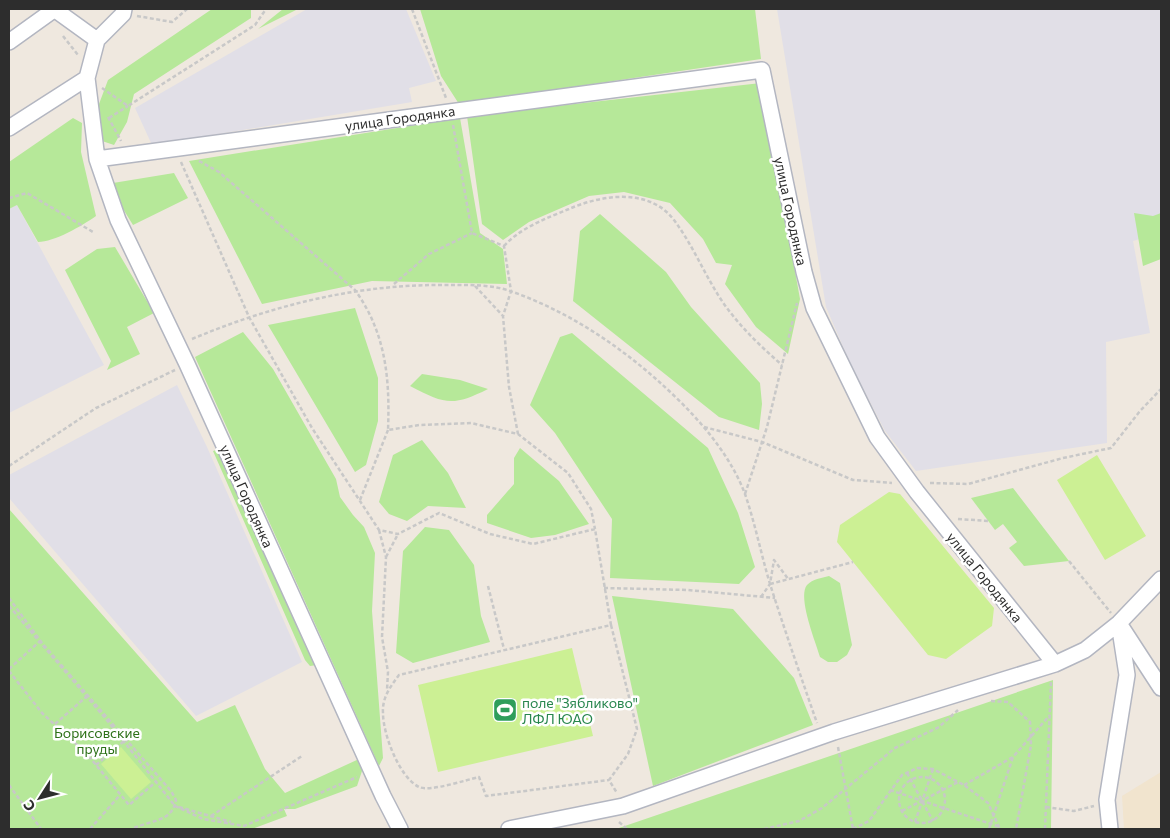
<svg xmlns="http://www.w3.org/2000/svg" width="1170" height="838" font-family="Commissioner,sans-serif">
<style>
.industrial{fill:#e1dfe7}
.education{fill:#f1e4ce}
.green{fill:#b6e899}
.pitch{fill:#ccf094}
.lines{fill:none;stroke-linecap:round;stroke-linejoin:round}
.minor-casing{stroke:#b3b6c1;stroke-width:18}
.path{stroke:#c8c8c8;stroke-width:2.5;stroke-dasharray:4 2.5;stroke-linecap:butt}
.minor{stroke:#fff;stroke-width:15}
.labels{text-anchor:middle;dominant-baseline:central;stroke-width:5;stroke-linejoin:round;paint-order:stroke}
.street-label{font-size:14px;fill:#2d2d2d;stroke:#fff}
.leisure-label{font-size:14px;fill:#27864d;stroke:#fff;text-anchor:start}
.park-label{font-size:14px;fill:#2c7017;stroke:#fff}
</style>
<rect width="100%" height="100%" fill="#efe8df"/>
<path class="industrial" d="M307,9h99l30,72 -27,7 3,14 -260,43 -17,-37z
M777,9h384v224l-28,8 17,92 -44,9 1,101 -191,28 -31,-40 -35,-68 -24,-56z
M17,205l87,160 -95,48v-204z
M177,385l30,62 95,215 -106,54 -187,-218v-23z"/>
<path class="education" d="M1161,772v57h-37l-2,-33z"/>
<path class="green" d="M212,9h39v9l-117,76 -7,28 -13,23 -12,-4 -6,-29 12,-32z
M283,9h15l-40,20z
M420,9h335l6,50 -302,45 -18,-28z
M761,83l39,216 -12,55 -32,-27 -31,-43 7,-19 -16,-2 -13,-24 -33,-36 -46,-11 -35,4 -60,26 -26,18 -21,-16 -15,-108z
M73,118l9,5 -1,29 15,64c-14,10 -42,26 -58,26l-21,-37 -8,4v-47z
M460,118l20,115 23,16 4,35 -135,-3 -110,23 -73,-143z
M174,173l14,25 -55,27 -13,-21 -7,-21z
M1134,213l19,3 8,-3v46l-18,7z
M600,214l66,58 25,35 69,76 2,21 -3,26 -40,-13 -146,-116 7,-70z
M115,247l39,66 -27,14 13,27 -33,16 4,-9 -46,-91 32,-21z
M355,308l23,70v43l-12,44 -11,7 -87,-147z
M243,332l30,37 63,110 4,18 13,18 11,12 11,26 -3,58 11,147 -4,8 -184,-409z
M572,333l136,115 30,65 17,54 -16,17 -129,-6 2,-59 -57,-86 -25,-28 30,-68z
M422,374l38,6 28,9c-36,18 -43,15 -78,-3z
M422,440l26,33 18,35 -38,-2 -21,15 -18,-7 -10,-12 14,-47z
M520,448l39,33 30,43 -34,11 -24,3 -44,-15v-8l27,-31v-26z
M219,449l98,216 -7,1 -5,-6 -92,-209z
M1013,488l56,73 -45,5 -15,-18 8,-6 -14,-18 -8,6 -24,-32z
M9,509l188,213 38,-17 30,64 20,24 74,-34 4,9 -6,18 -62,23h-11l3,7 -35,13h-243z
M425,527l24,3 25,35 7,51 9,26 -77,21 -17,-10 7,-102z
M829,576l11,7 12,62 -5,10 -10,7h-9l-8,-5c-4,-14 -23,-60 -13,-72 6,-6 14,-7 22,-9z
M612,596l121,13 61,69 19,47 -160,61z
M1053,680l-2,149h-435z"/>
<path class="pitch" d="M1097,455l49,81 -41,24 -48,-80z
M889,492l11,2 94,114 -2,18 -46,33 -18,-4 -91,-113 3,-17z
M572,648l21,88 -155,36 -20,-87z
M121,747l30,35 -20,17 -30,-35z"/>
<g class="lines">
<defs>
<path id="minor" d="M54,9l43,31
M9,42l46,-33
M87,78l10,-38 26,-26 1,-5
M9,128l78,-50 10,81
M1122,628l39,60
M400,829l-17,-33 -196,-432 -69,-144 -21,-61 665,-89 42,202 10,36 63,129 40,55 138,172
M509,829l114,-23 211,-74 221,-68 30,-14 34,-27 42,-44
M1110,829l-3,-29 20,-125 -8,-52"/>
</defs>
<use href="#minor" class="minor-casing"/>
<path class="path" d="M412,9l34,89
M137,16l35,6 15,-13
M63,36l15,19
M102,88l26,18 127,-81 11,-16
M108,117l13,24
M109,118l19,-12
M453,125l19,108 32,13 7,45 -8,25 6,71 9,47
M199,161l20,11 136,118c31,43 35,89 33,140l31,-5 52,-2 47,11 50,39 23,36 4,20
M181,162l68,155 63,111 67,102 19,4 41,-21 51,21 43,10 62,-15 16,96 -212,50c-9,12 -17,23 -16,38 0,21 16,64 36,74 11,5 47,-7 60,-10l7,19 123,-16
M9,198l18,-5 66,39
M504,246c16,-18 43,-28 65,-37 32,-14 80,-22 105,11 18,24 30,53 46,78 17,26 39,47 62,67
M394,284l35,-30 43,-21
M475,286l28,30
M192,339c81,-34 166,-55 254,-54 22,0 46,-1 67,7 53,19 101,50 143,87 35,31 72,70 89,115 10,29 16,60 25,90 15,47 31,93 47,139
M704,427l58,15 91,38 39,3
M9,466l87,-58 79,-38
M930,483l38,1 95,-26 48,-10 29,-37 21,-22
M745,494l22,-67 30,-124
M360,500l28,-70
M958,519l31,2
M379,530l7,27 -4,80 6,35 -1,18
M386,557l12,-23
M1069,561l42,52
M770,584l83,-22
M488,586l16,63
M604,588l84,2 87,8
M761,597l9,-13 4,-24 15,20
M9,598l33,45 129,148 5,9c-4,23 -27,20 -44,29
M9,606l97,113 69,87 28,13 41,7 113,-49
M611,625l26,104 -9,25 -19,26 8,13
M9,669l30,-27
M9,671l33,42 45,41 42,51 28,-24
M991,701l17,1 22,20 1,23 -15,84
M55,724l31,-27
M838,747l15,82
M96,765l28,-24
M907,773l26,48
M899 800a23 23 0 1 1 46 0a23 23 0 1 1-46 0Z
M9,785l32,44
M964,785l49,-28
M890,790l110,37
M179,807l52,15
M1046,807l28,4 20,-5
M902,811l56,-29
M211,816l91,-60
M619,822l8,7
M915,822l18,-53
M90,829l30,-34
M764,829l35,-8 23,-13 73,-60 44,-21 19,-17
M853,829l16,-8 33,-46 15,-7 16,1 31,16 24,18 12,26
M989,829l24,-72 36,-41
M1045,829l6,-147"/>
<use href="#minor" class="minor"/>
</g>
<defs>
<symbol id="stadium-square" viewBox="-11 -11 22 22"><rect x="-9" y="-9" width="18" height="18" rx="4" fill="#2e9e5b" stroke="#fff"/><path d="M0-5a6.5 5 0 1 0 0 10a6.5 5 0 1 0 0-10ZM-3.5-1.8h7v3.6h-7Z" fill="#fff"/></symbol>
</defs>
<g fill-rule="evenodd">
<use href="#stadium-square" x="491" y="696" width="28" height="28"/>
</g>
<g class="labels">
<g class="street-label">
<text transform="translate(400 118) rotate(-8)">улица Городянка</text>
<text transform="translate(791 211) rotate(78)">улица Городянка</text>
<text transform="translate(247 496) rotate(66)">улица Городянка</text>
<text transform="translate(985 577) rotate(51)">улица Городянка</text>
</g>
<g class="leisure-label">
<text x="522" y="702">поле "Зябликово"<tspan x="522" dy="16">ЛФЛ ЮАО</tspan></text>
</g>
<g class="park-label">
<text x="97" y="732">Борисовские<tspan x="97" dy="16">пруды</tspan></text>
</g>
</g>
<rect width="1170" height="838" fill="none" stroke="#2d2d2d" stroke-width="20"/>
<g transform="translate(40 798) rotate(234)" stroke="#ffffff" stroke-width="4" paint-order="stroke">
<path d="M0-4L9 19L0 12L-9 19Z" fill="#2d2d2d"/>
<text y="-8" font-size="14" font-weight="bold" text-anchor="middle" fill="#2d2d2d">С</text>
</g>
</svg>
